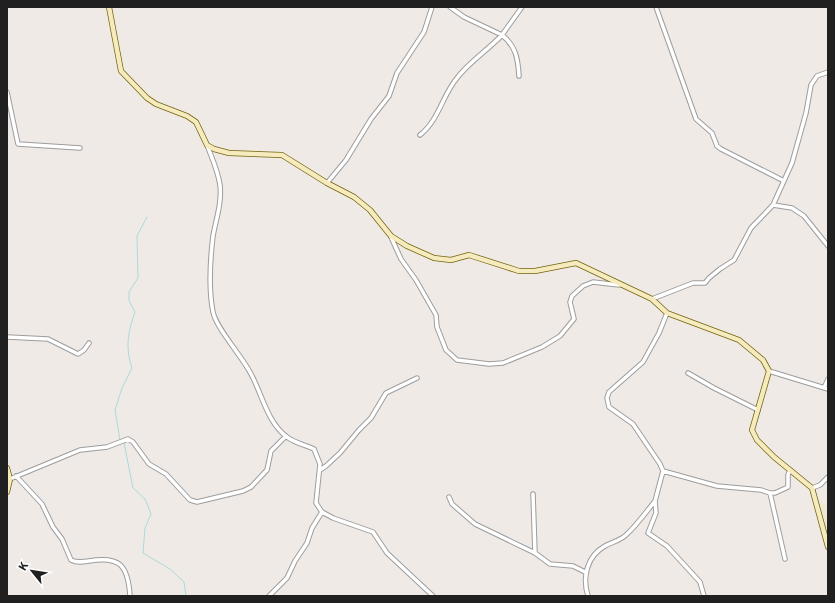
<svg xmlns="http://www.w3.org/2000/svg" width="835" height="603" font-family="'Public Sans',sans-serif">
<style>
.farmland{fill:#ede8d3}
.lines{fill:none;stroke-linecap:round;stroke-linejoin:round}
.stream{stroke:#a9dbd9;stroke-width:1}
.street-casing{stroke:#9d9d9d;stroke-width:5.5}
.secondary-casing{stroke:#72630b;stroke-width:6}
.street{stroke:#fff;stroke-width:3.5}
.secondary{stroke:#f6ebbe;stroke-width:4.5}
</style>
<rect width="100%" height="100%" fill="#f0eae7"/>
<path class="farmland" d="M818,503h10v31z"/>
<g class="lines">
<path class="stream" d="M120,440l-5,-30 7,-22 10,-20c-7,-21 -4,-36 3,-56l-6,-11v-9l9,-14 -1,-42 10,-19
M124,443l9,45 12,11 6,15 -6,14 -2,25 27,16 14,13 2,14"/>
<defs>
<path id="street" d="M450,7l14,10 38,18 20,-28
M656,7l40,112 16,14 5,13 4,3 63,32
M7,92l11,52 62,4
M420,135c19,-15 22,-39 37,-57 12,-16 31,-28 45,-43 14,11 16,24 17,41
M207,145c5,13 11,26 13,40 2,18 -4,34 -7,51 -3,25 -5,51 0,76 3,16 29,44 38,62 11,20 16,48 36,63 8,6 18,8 27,12l6,15 -4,39 6,9 11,6 40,14 14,21 46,43
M327,183l19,-23 25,-41 18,-23 8,-23 27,-41 8,-25
M773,205l19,3 12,8 24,30
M391,237l10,22 15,21 20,35 1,12 9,23 11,10 32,4 14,-1 39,-16 18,-11 14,-17 -4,-17 2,-6 11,-10 10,-4 26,3
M652,299l41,-16h12l4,-5 11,-9 14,-9 17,-32 22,-23 19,-42 14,-50 5,-28 6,-9 11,-4
M7,337l41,2 30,15 6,-4 5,-7
M769,371l59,18
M688,373l26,15 44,22
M824,388l4,-9
M320,470l6,-4 14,-13 19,-23 12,-12 15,-25 31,-15
M663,471l54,15 44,4 9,3h5l13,-6v-12l2,-5
M16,476l26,28 11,23 9,12 9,21c6,3 12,2 18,1 31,-5 39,4 41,35
M10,479l70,-29 27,-3 21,-8 5,3 16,22 17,10 24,26 7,2 46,-11 8,-4 16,-17 4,-19 15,-15
M812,488l8,-3 8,-8
M770,493l15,66
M533,494l2,59
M449,497l3,7 23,20 60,29 15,11 23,2 12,6
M655,501l8,-30 -3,-7 -27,-40 -24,-17 -2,-9 2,-6 34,-30 16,-29 8,-20
M269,596l18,-18 8,-17 12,-18 5,-15 10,-16
M588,596c-6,-19 -1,-40 17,-50 7,-4 17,-6 22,-12 10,-9 19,-22 28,-33l1,12 -8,20 19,13 33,36 4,14"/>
<path id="secondary" d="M109,7l12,64 26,27 9,6 31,12 9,6 11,23 7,4 15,4 53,2 45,28 27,14 16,13 21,26 16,10 27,12 17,2 18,-5 50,16h16l41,-8 76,36 15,14 72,27 24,20 6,11 -17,59 5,10 17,17 38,31 16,59
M7,468l3,11 -3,13"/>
</defs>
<use href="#street" class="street-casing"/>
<use href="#secondary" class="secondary-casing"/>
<use href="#street" class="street"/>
<use href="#secondary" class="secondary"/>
</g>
<rect width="835" height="603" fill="none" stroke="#202020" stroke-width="16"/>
<g transform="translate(32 571) rotate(300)" stroke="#ffffff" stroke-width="3" paint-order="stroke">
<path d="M0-3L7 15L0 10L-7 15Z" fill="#202020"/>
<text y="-6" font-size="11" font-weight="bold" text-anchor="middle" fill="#202020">K</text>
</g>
</svg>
